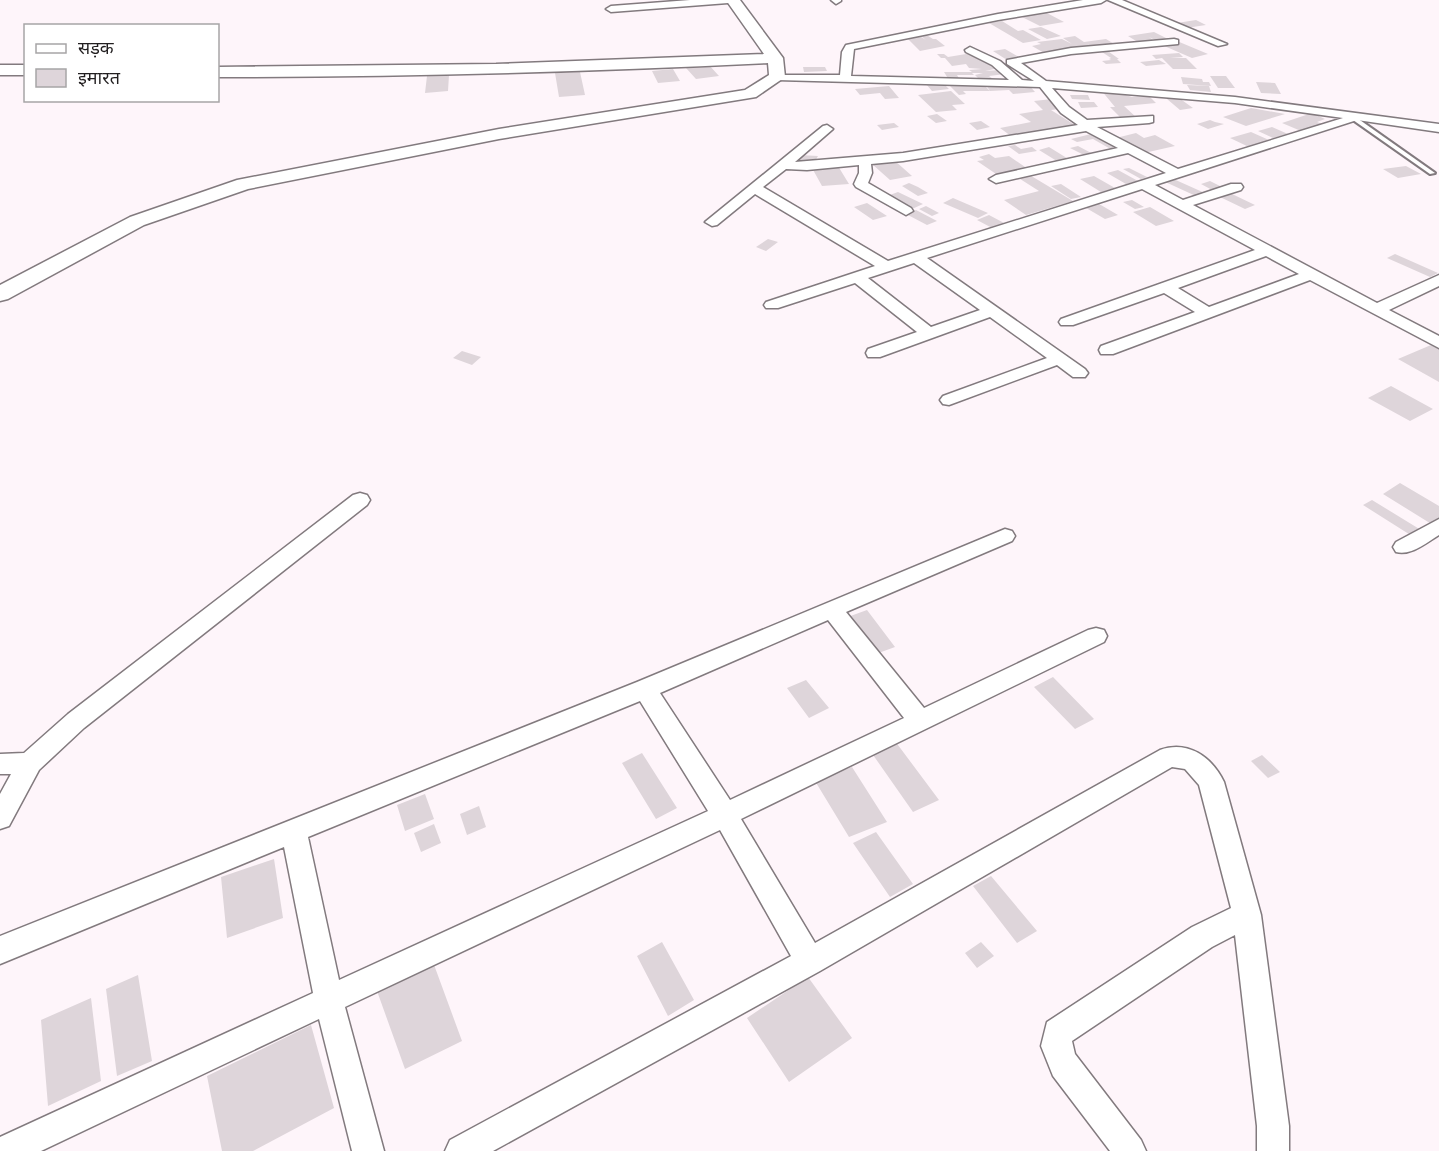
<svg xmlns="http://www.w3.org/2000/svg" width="1439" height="1151" font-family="Quicksand,'Noto Sans Devanagari',sans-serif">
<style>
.building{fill:#ded5da}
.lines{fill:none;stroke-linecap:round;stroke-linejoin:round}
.lane-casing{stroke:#827a7e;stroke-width:4}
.street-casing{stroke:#827a7e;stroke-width:3}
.secondary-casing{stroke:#827a7e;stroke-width:3}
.lane{fill:#fff;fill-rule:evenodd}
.street{fill:#fff;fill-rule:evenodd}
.secondary{fill:#fff;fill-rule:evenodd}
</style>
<rect width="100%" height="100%" fill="#fef5fa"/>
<path class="building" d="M1045,12l19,10 -24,4 -18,-9z
M1196,20l10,5 -20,3 -9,-5z
M1002,21l16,10 5,-1 18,10 -18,3 -34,-20z
M1041,27l20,9 -14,3 -19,-10z
M1154,32l16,8 -11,2 -10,-5 7,5 -15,2 -13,-8z
M925,34l8,5h3l9,7 -25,5 -15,-15 13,-1 8,5 -6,-5z
M1075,36l9,6 22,-3 10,6 -70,9 -14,-8 9,-2 -4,-2 25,-3 10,5 -9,-6z
M1177,41l31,13 -16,4 -30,-13z
M1005,49l14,8 -12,3 -14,-9z
M1105,49l14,10h-2l4,4 -15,1 -4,-3 9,-1 -2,-1 2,-1 -12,-8z
M972,53l13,10 4,-1 10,6 -14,3 16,-1 4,4 -16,2 4,3 -13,1 -5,-5 8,-2h-11l2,2h-17l3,5h-11l-5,-8h28l-3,-2 13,-1 -13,-1 -3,-4 -14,2 -7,-8h-4l-4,-4h7l4,3z
M1179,53l4,4 -13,1h16l11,11h-24l-11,-11 -6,1 -4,-4z
M1159,60l7,4 -20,2 -6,-4z
M709,65l10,11 -23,3 -10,-11z
M803,67h22l2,4 -23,1z
M673,69l7,12 -22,2 -6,-12z
M580,72l5,23 -26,2 -4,-24z
M449,75l-1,16 -23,2 2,-17z
M1210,76h16l9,12h-17z
M1181,77l21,2 1,3h6l2,4 -28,-2z
M1256,82l19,1 6,11 -20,-1z
M935,83l9,1 5,5 -17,2 -6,-7z
M1028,84l7,8 -22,2 -4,-4 -19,1 -4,-6z
M965,85h19l6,6h-27l3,3 -7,1 -9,-9z
M1187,85l22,1 2,6 -21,-2z
M889,86l10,12 -14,1 -5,-6 -20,2 -5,-6z
M1101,90l22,1 3,4 6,2 17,-1 7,7 -32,3 13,12 -15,1 -12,-12h5z
M951,91l14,13 -13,1 5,5 -21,2 -18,-17z
M1070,95h18l2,5 -18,-1z
M1179,98l14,10 -13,2 -13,-11z
M1052,99l8,10 -9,1 27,17 -67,9 -11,-8 31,-6 -12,-8 24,-4 -9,-9z
M1078,102h16l4,5 -17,1z
M1251,108l34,6 -39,12 -23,-9z
M1312,113l13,6 -8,3 6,2 -22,7 -19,-8z
M937,114l10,7 -11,2 -9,-7z
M1210,120l5,2 9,2 -16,5 -11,-5z
M981,121l9,6 -13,3 -8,-7z
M894,123l5,4 -17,3 -5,-5z
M1272,127l16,7 -15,4 -15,-7z
M1251,132l18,8 -20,7 -19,-9z
M1095,133l27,16 -8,2 -21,-12 -16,3 -6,-3z
M1136,133l8,5 11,-3 20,11 -31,7 -28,-15z
M1015,145l6,4 11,-2 5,4 -18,3 -11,-8z
M1078,146l17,9 -7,2 -18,-9z
M1049,147l21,13 -10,3 -21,-13z
M989,154l6,4 14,-2 19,13 -29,7 -22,-15 7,-1 -5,-3z
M799,155l19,1 -4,7 -18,-1z
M894,160l18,16 -22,4 -18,-16z
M838,166l11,18 -27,2 -10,-18z
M1406,166l15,8 -23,4 -15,-9z
M1129,168l18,9 -6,2 -18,-10z
M1118,170l20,11 -12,3 -19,-11z
M1028,174l45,27 -47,14 -22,-15 35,-9 -22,-14z
M1094,176l21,12 -14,4 -21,-13z
M1169,177l38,17 -9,3 -37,-17z
M1210,181l14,7 -10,3 -13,-7z
M909,183l9,4 10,6 -10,3 -16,-10z
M1061,184l20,13 -10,2 -20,-13z
M898,192l25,12 -11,5 -25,-13z
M1230,193l25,12 -10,4 -25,-12z
M953,198l35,15 -10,5 -35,-15z
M1132,200l12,7 -9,2 -12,-7z
M1094,201l24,14 -13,4 -24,-14z
M867,203l20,13 -14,4 -19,-13z
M926,206l13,7 -7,3 -13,-7z
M1150,207l24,14 -18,5 -23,-14z
M916,210l21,11 -10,4 -21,-11z
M989,215l17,9 -12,5 -17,-9z
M768,239l10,3 -12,9 -10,-4z
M1395,254l43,19 -8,4 -43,-19z
M1431,345l8,4v33l-41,-23z
M462,351l19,6 -9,8 -19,-7z
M1391,386l42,23 -23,12 -42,-23z
M1400,483l39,23v14l-6,5 -50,-31z
M1372,500l49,30 -9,6 -49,-31z
M867,610l28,37 -22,8 -28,-37z
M1053,677l41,42 -19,10 -41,-42z
M806,680l23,28 -20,10 -22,-30z
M895,741l44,59 -26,12 -42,-60z
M642,753l35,55 -21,11 -34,-56z
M1262,755l18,17 -12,6 -17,-17z
M852,767l35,55 -38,15 -34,-56z
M425,794l9,25 -29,12 -8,-26z
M479,806l7,21 -19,8 -7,-21z
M434,824l7,19 -20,9 -7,-19z
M876,832l37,52 -23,13 -37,-54z
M274,859l9,59 -56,20 -6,-61z
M991,876l46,55 -20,12 -44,-57z
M662,942l32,58 -26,16 -31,-60z
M981,942l13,14 -17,12 -12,-15z
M433,962l29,79 -57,28 -28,-78z
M138,975l14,86 -35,15 -11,-87z
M808,977l44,61 -63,44 -42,-64z
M91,998l10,83 -53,25 -7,-86z
M311,1025l23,83 -81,43h-31l-15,-75z"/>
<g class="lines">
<defs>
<path id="lane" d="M1353,118h4l78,55 -5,1 -77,-54z"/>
<path id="street" d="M690,0h43l-5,3 -117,9 -5,-3 5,-3z
M831,0h10v1l-5,3z
M1083,0h23l-5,3 -103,17 -144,29 -3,27 158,4 -17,-15 -26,-13 -1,-2 5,-3 30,14 22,19 12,1 -27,-17v-4l64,-12 103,-9 4,1v4l-107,10 -50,9 25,18 189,16 204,27v8l-82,-12 -202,65 28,15 48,-16h10l2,3 -2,3 -48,15 184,98 62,-28v11l-50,24 50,26v12l-129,-68 -197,74h-12l-2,-4 2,-4 94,-34 -31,-19 -91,32h-12l-2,-3 2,-3 194,-69 -113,-61 -215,69 158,111 3,4 -3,4h-12l-16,-12 -108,40 -6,-1 -3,-4 3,-4 104,-38 -57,-41 -110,40h-12l-2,-4 2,-4 49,-17 -62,-49 -77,25h-12l-2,-3 2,-3 109,-36 -120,-72 -38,31 -5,1 -7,-4 118,-96 4,-1 6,4 -38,33 108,-9 175,-28 -17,-12 -21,-26 -263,-7 -6,-3 2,-2h67l2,-23 4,-7 152,-31zM1052,88l183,15 108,15 -165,51 -81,-42 52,-4 4,-1v-6l-66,4 -18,-13zM1086,131l32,17 -122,27 -7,4 7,4 132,-30 38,20 -278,88 -125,-74 23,-18 21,1 52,-5v8l-5,11 2,3 50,28 7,-4 -2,-3 -43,-25 4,-10 -1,-9 32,-3zM1266,256l33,18 -90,33 -31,-19zM914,263l66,47 -49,17 -63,-49z
M1108,0h14l105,44 -9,2z
M360,493l7,2 3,5 -3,5 -283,223 -45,42 -30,56 -9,3v-35l11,-20h-11v-20l24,-1 44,-39 285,-219z
M1439,519v16c-13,8 -28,21 -43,17l-3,-5 3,-5z
M1005,529l7,2 3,5 -3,5 -166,71 78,96 164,-78 8,-2 8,2 3,6 -3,6 -363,177 74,124 345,-193c28,-10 52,7 64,32l37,133 28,211v25h-32v-25l-22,-191 -23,12 -140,94 3,13 66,86 5,11h-36l-57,-75 -12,-30 6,-24 145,-95 39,-19 -32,-123 -14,-16 -13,-2 -352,204 -327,180h-48l5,-11 341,-184 -71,-126 -375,177 39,144h-32l-33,-132 -278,132h-41v-14l313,-144 -29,-146 -284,117v-28l637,-254zM828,620l76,98 -174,82 -70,-107zM640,701l68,110 -369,169 -31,-143z"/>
<path id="secondary" d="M726,0h14l43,58 2,19 -29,20 -257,42 -251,50 -104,36 -136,74 -8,2v-16l130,-68 107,-37 262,-51 246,-39 24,-15 -1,-12c-183,9 -367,14 -550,14v-10l278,-3 268,-10z
M0,65h26v10h-26z"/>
</defs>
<use href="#lane" class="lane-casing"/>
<use href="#street" class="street-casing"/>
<use href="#secondary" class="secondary-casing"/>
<use href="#lane" class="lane"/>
<use href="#street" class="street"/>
<use href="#secondary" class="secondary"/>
</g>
<rect x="24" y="24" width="195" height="78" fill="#ffffff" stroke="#a7a5a6" stroke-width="1.5"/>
<rect x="36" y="44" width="30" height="9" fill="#ffffff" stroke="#a7a5a6" stroke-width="1.5"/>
<text x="78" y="54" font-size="18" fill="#221f20">सड़क</text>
<rect x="36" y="69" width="30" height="18" fill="#ded5da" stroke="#a7a5a6" stroke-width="1.5"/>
<text x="78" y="84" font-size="18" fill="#221f20">इमारत</text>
</svg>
